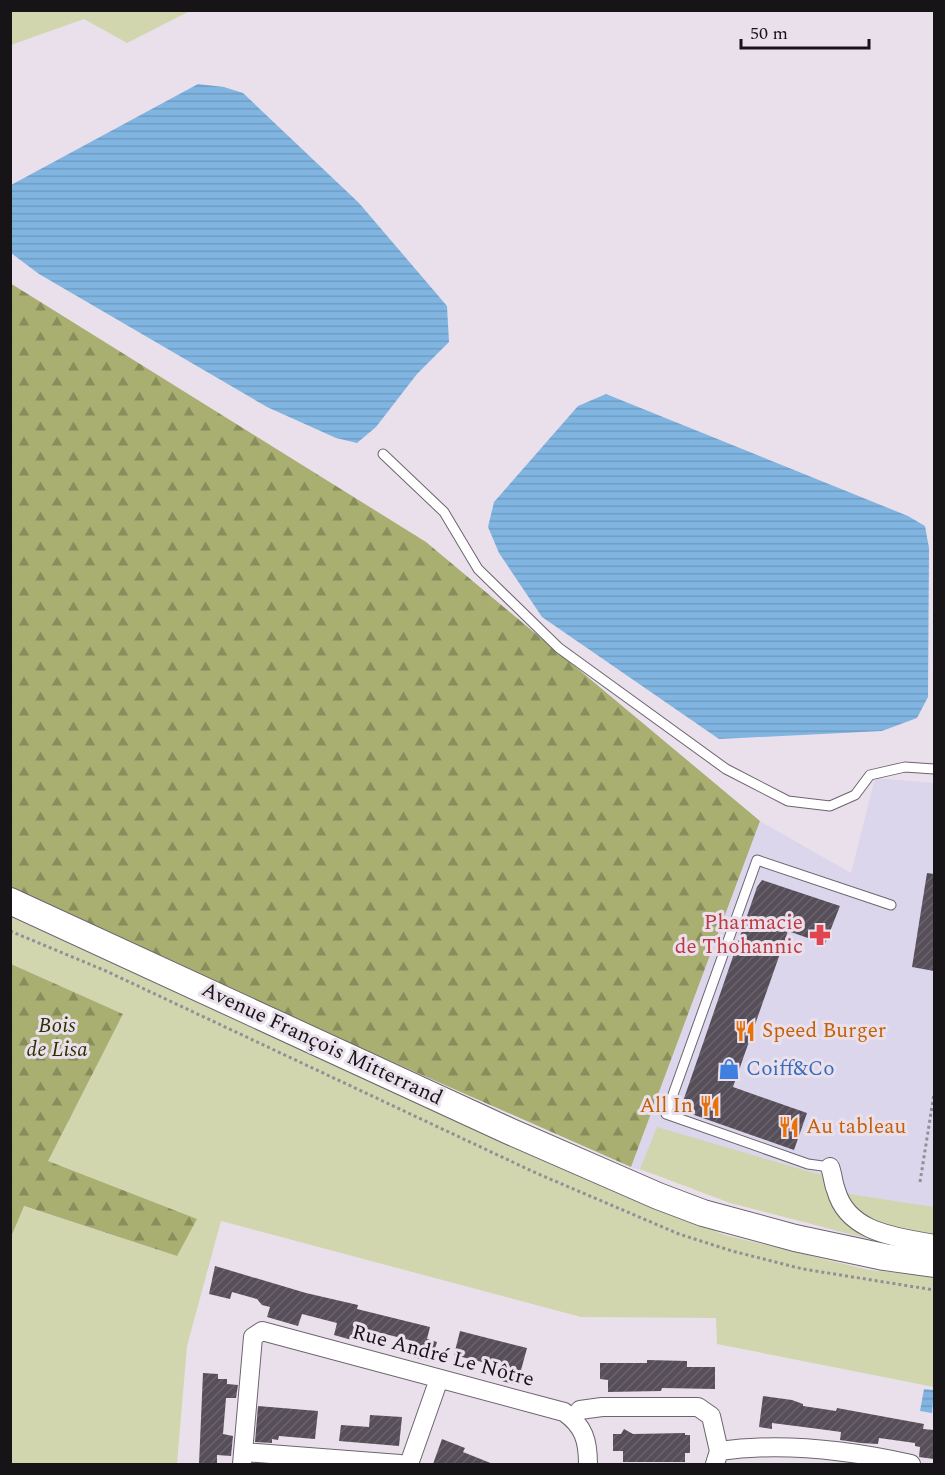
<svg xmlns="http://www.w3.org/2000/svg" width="945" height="1475" font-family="Spectral,serif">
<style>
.commercial{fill:#dbd6ec}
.grass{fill:#d1d6af}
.forest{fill:url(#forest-firs)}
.water{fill:url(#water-rules)}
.building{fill:url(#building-hatch)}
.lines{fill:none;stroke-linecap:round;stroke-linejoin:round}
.service-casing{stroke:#6c646e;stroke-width:11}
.minor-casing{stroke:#6c646e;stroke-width:20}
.secondary-casing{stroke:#6c646e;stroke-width:28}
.path{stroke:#958e97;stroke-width:3;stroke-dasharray:3 3;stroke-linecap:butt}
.service{stroke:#fff;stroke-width:9}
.minor{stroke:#fff;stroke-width:18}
.secondary{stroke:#fff;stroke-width:26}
.labels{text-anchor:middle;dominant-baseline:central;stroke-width:6;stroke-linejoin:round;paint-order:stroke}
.health-label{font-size:21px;fill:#be3a42;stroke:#eae0ec;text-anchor:end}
.park-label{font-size:21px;font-style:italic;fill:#2d3000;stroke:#eae0ec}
.food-label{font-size:21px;fill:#c56008;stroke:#eae0ec;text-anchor:start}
.street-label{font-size:21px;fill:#171418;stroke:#eae0ec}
.shop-label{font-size:21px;fill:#366cbe;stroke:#eae0ec;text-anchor:start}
</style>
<defs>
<pattern id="forest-firs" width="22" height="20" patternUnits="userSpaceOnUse" patternTransform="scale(1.5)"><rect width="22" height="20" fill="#a8af71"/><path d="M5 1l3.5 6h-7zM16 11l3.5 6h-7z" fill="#888d5c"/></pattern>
<pattern id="water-rules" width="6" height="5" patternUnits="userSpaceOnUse" patternTransform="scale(1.5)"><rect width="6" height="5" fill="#81b5e1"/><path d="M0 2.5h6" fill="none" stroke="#6f9bc0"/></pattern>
<pattern id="building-hatch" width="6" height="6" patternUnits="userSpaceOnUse" patternTransform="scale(1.5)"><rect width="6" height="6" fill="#564e58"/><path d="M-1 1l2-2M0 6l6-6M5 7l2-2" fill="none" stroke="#6a636c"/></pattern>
</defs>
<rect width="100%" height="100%" fill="#eae0ec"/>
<path class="commercial" d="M875,778l59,5v468h-34l-269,-84 129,-346 91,52z"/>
<path class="grass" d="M10,11l1,-1 179,1 -63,32 -43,-24 -73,26z
M11,917l595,271 119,47 144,35 65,6v111l-217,-43 -1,-26 -135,-1 -360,-96 -34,125 -10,118h-166v-227l12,-31 154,50 -130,-95 76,-147 -112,-50z
M657,1127l157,46 23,4 -1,15 98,15v42l-37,-3 -167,-43 -90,-34z"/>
<path class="forest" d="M10,283l416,259 334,279 -129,346 -620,-273z
M11,964l112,50 -75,147 149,58 -20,37 -153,-50 -13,31z"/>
<path class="water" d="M198,84l26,3 19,6 116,110 88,103 2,36 -32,32 -41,53 -19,16 -21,-5 -69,-31 -228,-133 -28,-21v-68z
M606,394l302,122 17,10 4,22 -1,149 -11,21 -35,13 -163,8 -177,-122 -43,-64 -11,-26 6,-25 84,-96z
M924,1389l10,1 -2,23 -12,-2z"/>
<path class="building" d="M927,873l7,1v97l-22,-4z
M762,880l78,26 -15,38 -37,-13 -55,156 74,26 -13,37 -114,-40 77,-223z
M215,1266l91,27 52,12 -1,4 73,18 -3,12 10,3 -6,20 -18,-5 4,-15 -40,-10 -4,14 -39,-11 3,-12 -35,-9 -4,12 -31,-9 3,-10 -8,-2 -5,-6 -25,-7 -2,7 -21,-5z
M460,1331l67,17 -10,37 -15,-4 4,-13 -52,-13z
M647,1360l40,1v6h28v22l-53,-1 -1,3 -53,1v-12l-8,-1v-16h47z
M203,1373l15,1v5h9v5l11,1 -2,13h-10l-3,36 10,2 -2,20 -14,-1v9h-18z
M763,1396l29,4 11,4v2l33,5 1,-3 87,16 -1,5 11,1v29l-15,-2 1,-10 -5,-1v-3l-36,-5 -1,6 -17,-1 -21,-3 1,-8 -22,-3 -47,-6v6l-13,-2z
M258,1406l60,5 -3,28 -36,-3 -1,4 -6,-1v4l-17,-1z
M370,1415l32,2 -3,29 -60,-5 2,-16 28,2z
M624,1429l9,5 52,-1v2h5v18h-5v9h-62v-11h-10v-17h8z
M442,1439l23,9 -2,4 30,12h-60z"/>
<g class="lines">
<defs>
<path id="service" d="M383,454l61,58 34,57 81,79 167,121 62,32 42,5 25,-11 15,-20 35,-8 29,2
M830,1167l-22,-3 -142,-50 91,-254 134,45"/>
<path id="minor" d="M830,1167c3,8 3,16 6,23 12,44 63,47 98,54
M573,1418l7,-8 22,-3h96l13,9 8,35
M243,1452l157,12
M242,1464l11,-127 9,-6 302,81c20,14 24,29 24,52
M409,1464l30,-85
M715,1464l4,-13c63,-9 130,-1 192,13"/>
<path id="secondary" d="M10,901l499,230 149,65 45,17 92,25 89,19 50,7"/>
</defs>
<use href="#service" class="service-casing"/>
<use href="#minor" class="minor-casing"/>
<use href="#secondary" class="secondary-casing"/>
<path class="path" d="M10,931l96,40 430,202 143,61 53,17 71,18 131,21
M920,1182l14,-88"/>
<use href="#service" class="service"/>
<use href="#minor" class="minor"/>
<use href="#secondary" class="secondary"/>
</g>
<defs>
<symbol id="pharmacy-bare" viewBox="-9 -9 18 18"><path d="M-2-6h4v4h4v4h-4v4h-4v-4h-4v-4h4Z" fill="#e0444e" stroke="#eae0ec" stroke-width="2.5" paint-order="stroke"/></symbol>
<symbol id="restaurant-bare" viewBox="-9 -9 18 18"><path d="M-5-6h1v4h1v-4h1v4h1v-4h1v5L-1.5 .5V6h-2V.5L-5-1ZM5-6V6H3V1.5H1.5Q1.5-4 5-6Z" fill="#e8710a" stroke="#eae0ec" stroke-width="2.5" paint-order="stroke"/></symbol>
<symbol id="shop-bare" viewBox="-9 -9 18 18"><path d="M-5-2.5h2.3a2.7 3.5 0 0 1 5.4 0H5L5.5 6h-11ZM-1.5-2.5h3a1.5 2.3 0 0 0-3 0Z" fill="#3f7fe0" stroke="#eae0ec" stroke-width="2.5" paint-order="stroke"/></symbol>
</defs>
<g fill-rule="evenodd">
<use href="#pharmacy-bare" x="805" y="920" width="30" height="30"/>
<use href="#restaurant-bare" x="730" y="1016" width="30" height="30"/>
<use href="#shop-bare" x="714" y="1054" width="30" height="30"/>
<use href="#restaurant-bare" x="695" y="1091" width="30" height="30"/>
<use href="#restaurant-bare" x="774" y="1112" width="30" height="30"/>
</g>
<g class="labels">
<g class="health-label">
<text x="803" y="923">Pharmacie<tspan x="803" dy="24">de Thohannic</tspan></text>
</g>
<g class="park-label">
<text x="57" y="1026">Bois<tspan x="57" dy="24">de Lisa</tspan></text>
</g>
<g class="food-label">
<text x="762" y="1031">Speed Burger</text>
<text x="693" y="1106" text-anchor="end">All In</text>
<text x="806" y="1127">Au tableau</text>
</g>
<g class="street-label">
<text transform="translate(322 1044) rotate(25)">Avenue François Mitterrand</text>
<text transform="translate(443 1356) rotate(15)">Rue André Le Nôtre</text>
</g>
<g class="shop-label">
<text x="746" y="1069">Coiff&amp;Co</text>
</g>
</g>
<rect width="945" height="1475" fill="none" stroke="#171418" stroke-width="24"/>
<path d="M741 39v9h128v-9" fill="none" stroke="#171418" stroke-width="3"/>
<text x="750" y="39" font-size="18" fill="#171418" stroke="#eae0ec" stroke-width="4.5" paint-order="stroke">50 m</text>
</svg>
